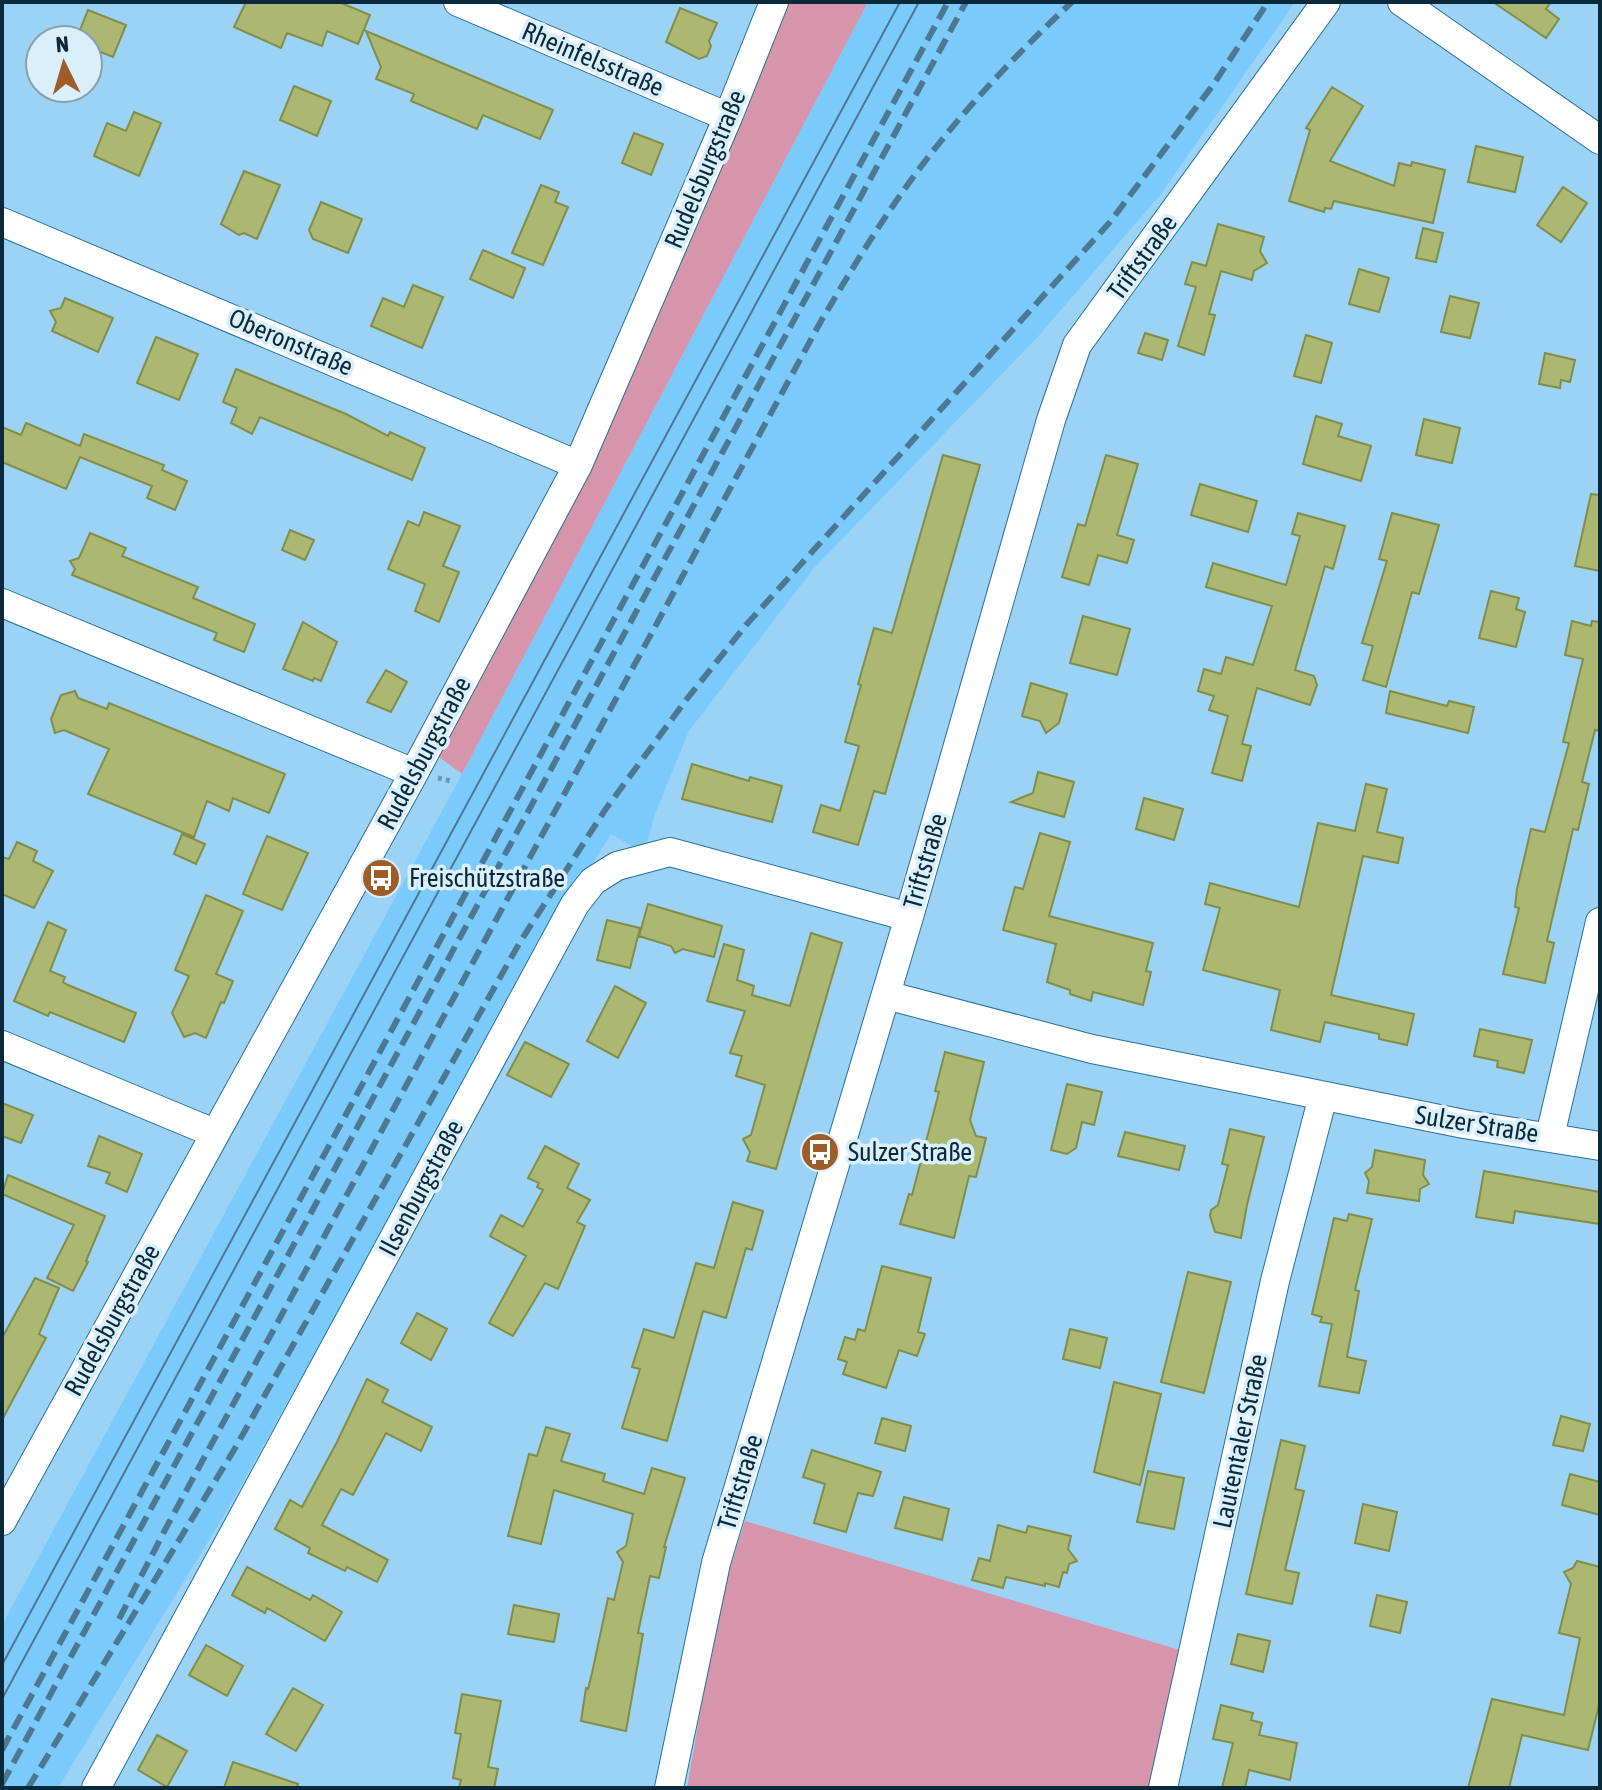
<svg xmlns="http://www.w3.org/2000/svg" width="1602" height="1790" font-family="'Asap Condensed',sans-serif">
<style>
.built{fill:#7acbfc}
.green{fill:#d795ac}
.building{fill:#acb871;stroke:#828d47;stroke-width:2}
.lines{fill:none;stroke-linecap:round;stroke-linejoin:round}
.minor-casing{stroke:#277199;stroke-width:30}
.path{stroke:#6999b5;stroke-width:5;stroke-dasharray:4 4;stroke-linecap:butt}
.minor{stroke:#fff;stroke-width:28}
.tram{stroke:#4e7892;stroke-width:2}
.rail{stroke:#4e7892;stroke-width:6;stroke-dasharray:16 8;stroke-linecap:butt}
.labels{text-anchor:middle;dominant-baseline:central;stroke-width:7;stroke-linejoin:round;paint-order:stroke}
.street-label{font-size:26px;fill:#0a293a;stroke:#daeffc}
.poi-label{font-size:26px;fill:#0a293a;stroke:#daeffc;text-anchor:start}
</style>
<rect width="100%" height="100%" fill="#9bd3f6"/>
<path class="built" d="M868,2h427l-134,192 -126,146 -221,228 -125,163 -34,83 -11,39 -33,-19 -54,86 -332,594 -167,274h-56v-163l460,-851z"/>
<path class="green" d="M783,2h85l-406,772 -27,-20z
M745,1521l435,129 -32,138h-461l33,-188z"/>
<path class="building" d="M246,2h93l31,13 -12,29 -31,-13 -5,15 -35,-13 -6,15 -47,-21z
M1493,2h58l-5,7 13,10 -13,19z
M680,8l37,15 -8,18 2,5 -4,10 -8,3 -33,-17z
M88,10l38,15 -13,32 -25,-10v-7h-12z
M366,31l187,79 -13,29 -57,-24 -6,14 -66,-28 3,-7 -38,-15 5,-12z
M294,86l37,15 -14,35 -37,-16z
M1332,87l31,19 -33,55 64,25 5,-23 12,3 1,-4 33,8 -12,53 -99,-22 -3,8 -6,-1 -1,4 -35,-11 21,-71 -4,-2z
M134,112l27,11 -22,53 -45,-20 13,-33 19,8z
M634,133l29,11 -12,31 -29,-12z
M1476,146l47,11 -8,35 -47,-10z
M244,171l36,14 -23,54 -13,-6 -5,2 -18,-11z
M541,185l18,7 -4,10 13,5 -25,58 -31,-12z
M1563,187l24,16 -26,39 -24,-17z
M321,202l41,17 -14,34 -35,-14 -4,-9z
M1218,224l46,13 -4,14 7,12 -13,8 -2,9 -31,-9 -12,43 6,1 -11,40 -26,-9 18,-59 -11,-3 7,-22 14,4z
M1423,228l20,5 -7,29 -20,-4z
M483,250l42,18 -12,30 -43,-19z
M1359,269l30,9 -10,34 -30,-8z
M413,285l30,12 -21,51 -51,-22 12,-28 21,9z
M1450,296l29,7 -9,35 -29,-6z
M65,298l48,20 -15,34 -46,-21 4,-9 -6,-11 11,-3z
M1145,333l23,7 -6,20 -24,-7z
M1306,335l26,8 -11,40 -27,-7z
M156,337l42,17 -19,46 -42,-17z
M1545,353l30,7 -5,22 -9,-2 -1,8 -21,-4z
M236,369l110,45 42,22 2,-4 35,16 -13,32 -152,-63 -8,17 -21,-11 6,-15 -14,-6z
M1316,416l26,8 -4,12 33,10 -10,35 -58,-17z
M1424,419l36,9 -8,35 -36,-8z
M26,423l54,23 4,-12 80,31 -2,5 25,11 -12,29 -28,-12 5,-12 -72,-29 -14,32 -64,-27v-35l19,8z
M943,455l37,10 -95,329 -11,-3 -16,54 -45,-13 8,-27 19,6 19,-65 -14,-4 16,-57 -3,-1 16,-56 18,5z
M1106,455l32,9 -21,71 17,5 -7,23 -29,-8 -9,30 -27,-8 16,-53 7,2z
M1200,484l57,17 -9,31 -57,-17z
M1591,494l9,1v76l-25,-5z
M424,512l36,14 -17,40 16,6 -20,50 -24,-11 10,-27 -37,-15 20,-48 11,5z
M1298,513l47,13 -12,43 -8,-3 -30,104 19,6 3,9 -7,20 -53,-17 -15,56 9,2 -9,35 -30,-8 16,-57 -19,-6 5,-14 -16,-5 6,-22 17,5 5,-17 27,8 19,-59 -66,-19 7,-24 73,22 14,-49 -8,-2z
M1392,513l47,12 -20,69 -7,-2 -26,95 -23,-7 10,-34 -11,-3 25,-82 -8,-2z
M290,530l24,10 -9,20 -23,-10z
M90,533l36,15 -4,8 76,31 -5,11 62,26 -11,28 -30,-12 3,-7 -145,-58 3,-6 -5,-8 9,-3z
M1491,591l28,7 -3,11 9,3 -9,35 -37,-9z
M1083,616l47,13 -13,46 -47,-12z
M1572,621l19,5 1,-5 8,1v109l-5,-1 -13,52 7,2 -11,46 -5,-1 -26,112 7,2 -9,40 -42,-9 16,-66 -4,-1 2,-18 14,-60 14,3 24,-89 -6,-1 20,-83 -18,-4z
M303,622l34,20 -16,39 -7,-3 -1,3 -30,-12z
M386,670l21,12 -16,30 -24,-10z
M1031,683l36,11 -8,29 -13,10 -6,-12 -18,-5z
M75,691l3,7 29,11 2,-6 176,71 -16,39 -36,-15 -4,13 -22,-10 -13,36 -106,-43 21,-45 -45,-19 -9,3 -4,-14 10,-24z
M1390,691l57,15 2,-5 25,6 -6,26 -82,-20z
M692,764l57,17 1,-4 32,9 -10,36 -90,-23z
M1038,772l36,10 -10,35 -53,-15 22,-9z
M1366,784l21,5 -10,43 26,6 -5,25 -35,-7 -32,139 83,19 -7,31 -28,-6v-5l-54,-12 -5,20 -49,-12 9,-40 -77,-20 17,-62 -15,-4 5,-21 89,24 19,-84 37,8z
M1144,798l39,11 -9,31 -38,-11z
M1040,833l30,9 -21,74 104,27 -7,28 5,1 -8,33 -50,-13 -2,9 -21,-7v-4l-23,-8 9,-38 -53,-14 12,-43 8,2z
M182,834l23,10 -9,20 -22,-10z
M267,836l41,17 -26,57 -39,-16z
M17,842l20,9 -4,10 20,10 -19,37 -32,-14v-37l7,2z
M206,895l37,16 -27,63 17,7 -9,22 -3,-1 -15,36 -11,-5 -11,4 -12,-24 17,-37 -14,-6z
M648,904l74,22 -8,31 -31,-8 -8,4 -4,-7 -32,-10z
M607,920l33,8 -10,40 -33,-8z
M48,922l18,8 -16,41 15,6 -2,5 5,3 68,28 -12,29 -74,-30 -2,4 -34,-15z
M811,933l31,10 -66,226 -29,-8 3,-9 -7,-13 8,-4 14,-50 -29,-9 6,-20 -12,-3 15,-42 -38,-10 17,-57 20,6 -7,30 17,6 -2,9 38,11z
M615,986l31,17 -28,55 -31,-17z
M1480,1029l52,11 -8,33 -27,-6 1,-6 -24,-5z
M525,1042l44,22 -18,33 -44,-22z
M945,1052l39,10 -14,58 6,16 10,2 -10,39 -7,-1 -15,62 -54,-14 9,-30 3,1 27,-103 -4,-1z
M1067,1084l35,8 -8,33 -12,-3 -6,26 -9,6 -16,-4z
M2,1103l31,12 -12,28 -19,-7z
M1230,1129l34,8 -17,68 -6,33 -26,-6 -5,-16 1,-6 7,-5 10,-40 -6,-1z
M1125,1132l60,14 -6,24 -61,-14z
M99,1136l43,18 -15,38 -21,-9 4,-10 -22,-7z
M545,1146l34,18 -12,24 23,12 -13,22 8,4 -27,63 -13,-6 -32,53 -24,-13 37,-67 -36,-20 11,-21 22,12 20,-37 -6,-3 2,-4 -11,-5z
M1375,1150l50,10 -2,15 6,9 -9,5 -1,12 -52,-8 2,-12 -4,-8 7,-6z
M1484,1171l116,21v32l-85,-13 -2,12 -37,-6z
M8,1175l97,41 -19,45 2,1 -15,29 -26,-13 27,-53 -72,-31z
M733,1202l30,9 -11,39 -6,-2 -20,70 -23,-7 -36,130 -45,-13 18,-59 -8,-2 12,-38 30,9 22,-75 18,5z
M1349,1214l23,5 -17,71 4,1 -12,66 19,4 -7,32 -40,-7 13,-62 -12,-2 2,-5 -10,-3 22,-96 13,3z
M882,1266l49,12 -13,54 7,2 -8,22 -18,-6 -13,38 -43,-14 4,-12 -9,-3 7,-22 10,3 3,-11 7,2z
M1188,1272l43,10 -27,111 -43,-11z
M35,1278l24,10 -20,46 7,4 -44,82v-82z
M417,1313l30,16 -16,31 -30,-17z
M1070,1329l37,9 -7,30 -37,-9z
M367,1379l21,11 -6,12 50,25 -11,24 -35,-18 -33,62 -12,-6 -19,36 66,35 -11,22 -30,-15 -2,4 -37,-18 2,-5 -35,-19 15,-29 12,7 35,-65z
M1114,1382l47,12 -21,91 -46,-13z
M1561,1416l29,8 -7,27 -30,-6z
M882,1418l29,8 -6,25 -30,-8z
M546,1427l24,7 -9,27 44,13 -2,7 41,13 8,-26 33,10 -21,69h2l-7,31 -9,-2 -12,57 5,1 -17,97 -45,-10 5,-33 2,1 4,-16 16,-75 6,2 9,-38 -6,-10 9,-6 7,-32 -79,-24 -13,54 -33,-8 21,-82 8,2z
M1281,1440l24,6 -10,43 9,2 -19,79 14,3 -7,31 -46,-10z
M812,1450l69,22 -8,24 -15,-3 -12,39 -32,-9 11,-39 -22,-7z
M1148,1471l36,7 -10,51 -37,-7z
M1570,1474l30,8v33l-38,-10z
M904,1497l45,12 -7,31 -47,-12z
M1363,1504l34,8 -8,39 -34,-8z
M998,1525l28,8 2,-7 43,10 -3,13 9,12 -8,3 -2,9 -4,-1 -4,15 -14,-4v3l-39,-9 -3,11 -31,-8 7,-22 11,3z
M1577,1561l23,6v134l-12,49 -66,-15 -13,53h-41l24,-89 72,16 16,-77 -21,-5 12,-49 -7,-12 9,-4z
M247,1567l63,33 3,-5 29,17 -17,29 -58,-33 -2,5 -33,-18z
M1377,1595l30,7 -7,31 -30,-7z
M514,1605l45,9 -5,28 -46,-8z
M1238,1634l32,7 -7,31 -32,-8z
M206,1645l37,21 -16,30 -38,-21z
M293,1688l30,17 -27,46 -30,-17z
M462,1694l39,7 -13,66 10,2 -4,19h-35l2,-8 -8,-2 8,-44 -6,-1z
M1221,1705l32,8 -2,7 11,3 -3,12 38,8 -7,37 -41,-10 -4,18h-23l11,-45 -20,-4z
M157,1735l30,16 -20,36 -29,-17z
M233,1762l65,22 -1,4h-73z"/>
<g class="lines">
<defs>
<path id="minor" d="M458,2l270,115
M1402,2l198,138
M2,222l576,243
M2,603l412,170
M886,995l206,54 372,75 136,22
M2,1045l212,88
M1550,1136l50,-214
M2,1521l412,-748 164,-308 150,-348 46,-115
M96,1788l479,-884 18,-23 24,-15 53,-14 239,65
M669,1788l47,-225 193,-646 142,-497 26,-75 249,-343
M1163,1788l112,-507 48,-185"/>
</defs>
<use href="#minor" class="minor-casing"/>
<path class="path" d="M438,778l13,3"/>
<use href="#minor" class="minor"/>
<path class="tram" d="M2,1665l898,-1663
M2,1699l917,-1697"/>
<path class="rail" d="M119,1619l47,-91 655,-1207c25,-42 50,-84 78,-124 49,-71 110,-136 173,-195
M2,1750l946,-1748
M2,1784l964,-1782
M28,1788l206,-338 286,-508 85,-132 81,-110 60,-75 364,-403 103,-137 55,-83"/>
</g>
<defs>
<symbol id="bus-disc" viewBox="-11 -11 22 22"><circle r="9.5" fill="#9e5d28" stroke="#daeffc"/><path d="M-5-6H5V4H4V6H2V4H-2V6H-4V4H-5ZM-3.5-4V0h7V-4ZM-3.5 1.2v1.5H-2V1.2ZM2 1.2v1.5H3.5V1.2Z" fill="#fff"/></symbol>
</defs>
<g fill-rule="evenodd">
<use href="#bus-disc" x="359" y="856" width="44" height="44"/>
<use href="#bus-disc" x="798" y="1130" width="44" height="44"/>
</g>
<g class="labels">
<g class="street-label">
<text transform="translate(593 59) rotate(23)">Rheinfelsstraße</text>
<text transform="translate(705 169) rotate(-67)">Rudelsburgstraße</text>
<text transform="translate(1142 257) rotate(-54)">Triftstraße</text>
<text transform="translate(291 342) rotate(23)">Oberonstraße</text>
<text transform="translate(424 753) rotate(-62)">Rudelsburgstraße</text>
<text transform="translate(925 861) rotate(-74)">Triftstraße</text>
<text transform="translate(1477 1124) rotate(9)">Sulzer Straße</text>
<text transform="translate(421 1188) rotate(-62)">Ilsenburgstraße</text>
<text transform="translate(112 1320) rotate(-61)">Rudelsburgstraße</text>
<text transform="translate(1240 1441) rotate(-78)">Lautentaler Straße</text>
<text transform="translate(740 1482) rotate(-73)">Triftstraße</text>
</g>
<g class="poi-label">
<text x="409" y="878">Freischützstraße</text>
<text x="848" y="1152">Sulzer Straße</text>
</g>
</g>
<rect width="1602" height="1790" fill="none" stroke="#0a293a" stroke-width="8"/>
<g transform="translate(64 64) rotate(355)"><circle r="38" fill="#daeffc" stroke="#87a0ae" stroke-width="2"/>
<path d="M0-6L14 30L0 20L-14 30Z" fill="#9e5d28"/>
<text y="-12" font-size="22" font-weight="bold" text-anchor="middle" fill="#0a293a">N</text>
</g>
</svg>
